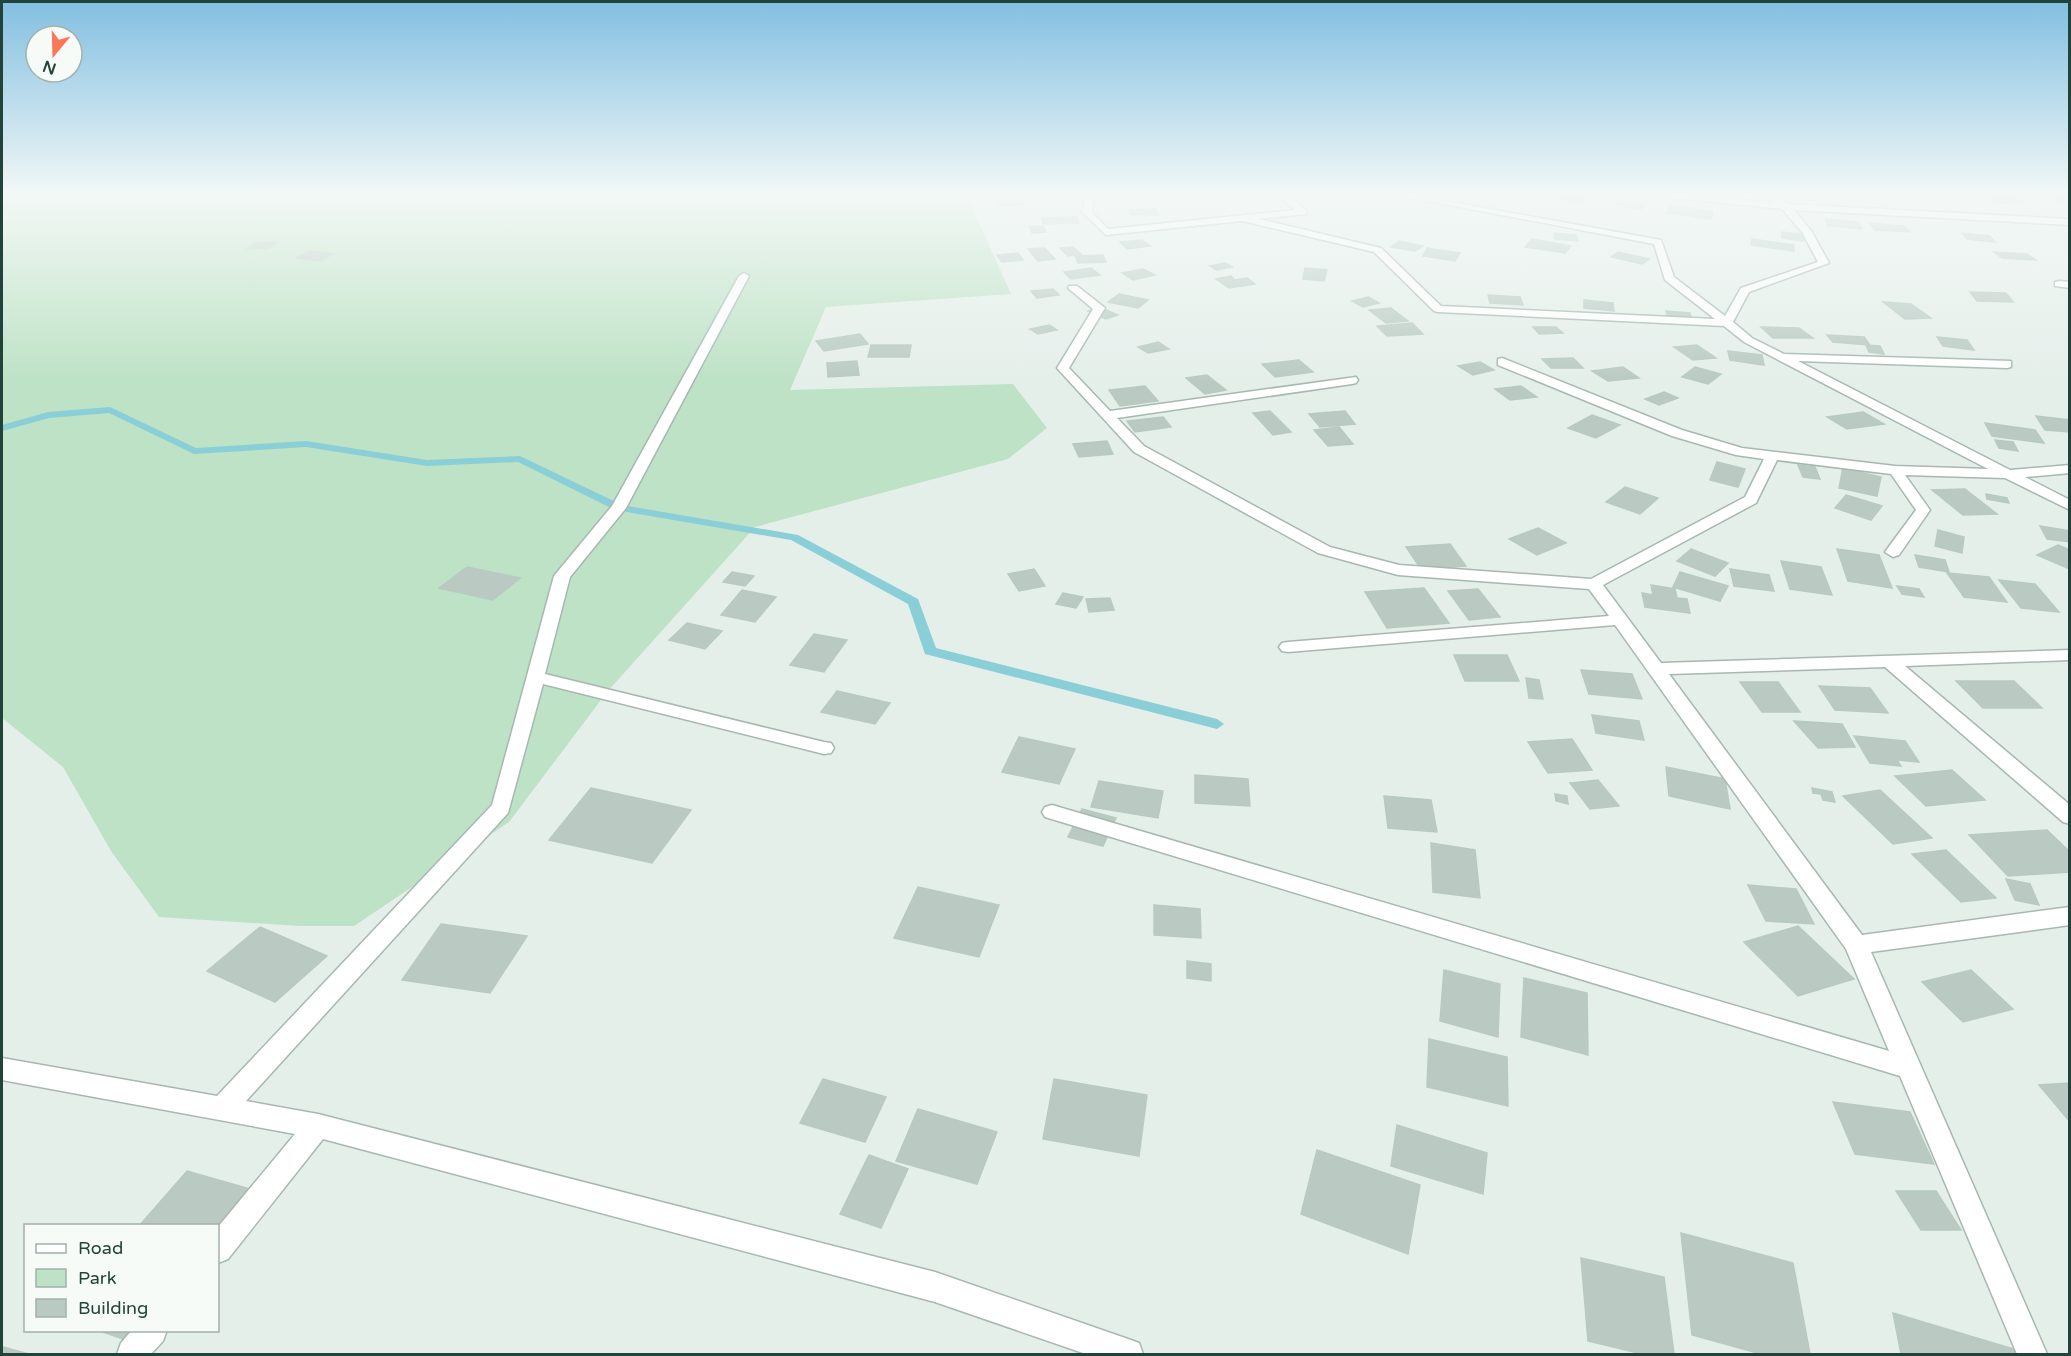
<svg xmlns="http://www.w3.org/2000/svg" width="2071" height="1356" font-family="'Varela Round',sans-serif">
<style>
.green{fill:#bde2c5}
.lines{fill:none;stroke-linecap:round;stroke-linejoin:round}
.stream{fill:#8acfd7;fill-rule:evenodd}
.building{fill:#bacac3;stroke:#b7cac1;stroke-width:1.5}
.minor-casing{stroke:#a7b8b1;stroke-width:3}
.minor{fill:#fff;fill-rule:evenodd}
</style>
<rect width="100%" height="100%" fill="#e5efea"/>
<path class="green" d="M2,193h1002l-37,4 44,97 -185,13 -36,83 223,-6 34,44 -39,31 -253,68 -148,165 -98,130 -155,104h-54l-141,-9 -48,-66 -48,-84 -61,-49z"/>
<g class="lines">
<path class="stream" d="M110,407l86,41 110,-7 121,19 93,-4 102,49 176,30 120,64 18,49 281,71 7,5 -7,5 -292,-75 -17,-50 -117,-64 -176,-30 -97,-48 -91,4 -121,-19 -112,7 -85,-41 -60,5 -47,13v-6l46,-13z"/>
</g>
<path class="building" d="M1255,193h36l-3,5 -34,-3z
M1554,193l27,2 4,9 -29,-6z
M1821,193h37l2,4z
M2048,195l22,1v6l-12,-1z
M1987,196l26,1 13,7 -27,-1z
M1619,199l27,4 -4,6 -27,-4z
M995,200h28v6h-27z
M1669,206l44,6 -2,7 -44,-6z
M1156,209l3,6h-29l-1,-5z
M1077,217l2,6 -36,1 -1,-6z
M1825,219l33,3 4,7 -34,-3z
M1870,223l34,3 6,6 -35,-2z
M1029,226h14l3,6 -14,1z
M1782,232l21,2 1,7 -22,-3z
M1554,233l22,2 2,6 -23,-2z
M1962,233l28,3 5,6 -28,-3z
M1532,239l39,7 -6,7 -40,-6z
M1752,239l42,6v6l-43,-6z
M1142,240l8,6 -23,3 -7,-7z
M1399,241l24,5 -8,5 -24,-4z
M276,242l-7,6 -22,1 7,-6z
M1073,247l8,7 -13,2 -8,-8z
M1045,248l10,11 -17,2 -10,-12z
M1427,248l33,5 -5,8 -32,-5z
M310,251l23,3 -14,7 -23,-3z
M1618,252l31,7 -7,5 -31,-7z
M1994,252l33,2 9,6 -34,-2z
M1018,253l5,7 -21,2 -5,-7z
M1103,255l3,7 -28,1 -3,-7z
M1225,263l7,4 -15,3 -7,-4z
M1091,268l9,7 -29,4 -7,-7z
M1305,268l22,2 -3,11 -21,-2z
M1143,269l12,6 -22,5 -11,-7z
M1231,276l4,4 12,-2 8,6 -26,4 -13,-9z
M1053,289l6,6 -22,3 -6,-7z
M1970,292l36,1 7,9 -36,-1z
M1119,294l29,6 -10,8 -30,-6z
M1488,295l32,2 3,8 -33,-2z
M1368,297l11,6 -16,4 -11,-6z
M1584,300l29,3 1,8 -30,-3z
M1883,302l28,2 20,14 -26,1z
M1099,307l19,8 -12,4 -18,-8z
M1391,308l17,13 -22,2 -17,-13z
M1666,311l24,2 2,8 -24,-3z
M1412,323l11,11 -36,2 -10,-10z
M1049,325l8,5 -19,4 -8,-5z
M1533,327h23l7,6 -24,1z
M1761,327l38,1 14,10h-40z
M860,334l8,10 -44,7 -8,-10z
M1827,335l37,2 6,8 -37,-3z
M1937,337l30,3 7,10 -31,-4z
M1158,342l11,7 -21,4 -10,-6z
M871,345h40l-2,12h-41z
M1697,345l19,13 -23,2 -19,-13z
M1866,345l14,1 4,8 -15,-2z
M1728,351l34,4 2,10 -34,-5z
M1573,358l10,10h-32l-9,-9z
M1299,360l14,12 -38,5 -13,-13z
M857,361l2,14 -31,2 -1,-14z
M1480,362l14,8 -21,5 -15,-9z
M1623,367l16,11 -31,3 -16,-10z
M1695,367l26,7 -13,10 -26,-7z
M1207,375l19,15 -21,4 -19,-16z
M1145,386l13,15 -38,5 -11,-16z
M1521,386l16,11 -27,3 -15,-11z
M1664,392l14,6 -19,7 -14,-6z
M1270,411l21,21 -18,3 -20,-22z
M1345,411l10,13 -35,3 -11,-13z
M1863,412l21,12 -37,5 -20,-12z
M1592,415l28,10 -24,13 -28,-10z
M2036,416l34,4v12l-25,-2z
M1163,417l8,10 -36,5 -8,-11z
M1985,423l50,7 9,13 -52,-7z
M1339,427l14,17 -25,2 -14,-16z
M1995,440l18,2 5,9 -19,-3z
M1107,441l6,13 -34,3 -6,-13z
M1717,462l28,7 -7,18 -28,-7z
M1798,465l17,2 5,12 -17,-2z
M1843,468l38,9 -4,19 -38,-8z
M1625,487l33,11 -18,16 -34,-12z
M1965,489l32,25 -34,1 -31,-25z
M1986,494l21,4 2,5 -22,-4z
M1846,495l36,11 -11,14 -36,-12z
M2040,526l30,5v11l-23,-3z
M1538,528l28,15 -29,12 -28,-16z
M1938,530l26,7 -2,16 -27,-7z
M1450,544l16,22 -45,3 -15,-22z
M2058,545l12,5v19l-33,-14z
M1691,549l37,14 -13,13 -38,-15z
M1837,549l42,6 13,33 -44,-7z
M1915,555l30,5 4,12 -30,-5z
M1781,561l40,6 11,28 -42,-6z
M467,567l53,11 -27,22 -54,-12z
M1034,569l11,17 -26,5 -11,-17z
M1730,569l39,6 5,16 -40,-5z
M732,572l22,4 -9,10 -22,-4z
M1680,572l48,14 -8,15 -47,-14z
M1947,573l42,4 18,25 -43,-5z
M1999,580l36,4 24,28 -38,-4z
M1651,585l24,4 2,9 10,1 3,14 -45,-6 -3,-14 11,2z
M1897,586l22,3 5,8 -22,-3z
M1424,588l25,35 -62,5 -22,-36z
M1478,589l22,28 -31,3 -21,-29z
M742,590l34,7 -21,25 -34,-7z
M1063,593l20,4 -7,11 -20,-4z
M1110,598l4,12 -25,2 -3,-13z
M687,623l35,8 -17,18 -36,-9z
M814,634l33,6 -23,32 -34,-7z
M1454,655h53l12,26h-54z
M1581,670l51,4 10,25 -53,-5z
M1526,678l13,2 4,19 -14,-1z
M1956,681h58l28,27h-59z
M1740,682h38l22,30h-38z
M1819,686l51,2 18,25 -53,-3z
M837,691l53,12 -15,21 -54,-12z
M1592,715l47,6 5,19 -48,-7z
M1794,721l48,3 13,23 -37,1z
M1854,736l51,5 14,21 -22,-2 4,6 -31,-3z
M1019,737l56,12 -16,35 -57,-12z
M1572,739l20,31 -44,3 -20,-31z
M1666,767l59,12 5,30 -61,-13z
M1952,770l33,30 -59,6 -31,-30z
M1195,775l53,4 2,27 -55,-3z
M1598,780l21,26 -29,3 -20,-26z
M1099,781l64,10 -5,27 -67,-11z
M591,788l100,22 -39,53 -103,-23z
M1812,788l20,4 3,10 -12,-2 -2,-6 -8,-1z
M1880,790l52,48 -39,6 -50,-48z
M1555,794l12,2 1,8 -12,-3z
M1384,796l47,4 6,32 -49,-4z
M1082,809l34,9 -13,28 -35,-9z
M2047,830l23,22v20l-62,4 -39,-41z
M1431,843l44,7 5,48 -47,-6z
M1946,850l50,48 -35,4 -49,-48z
M2006,879l24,5 9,21 -24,-5z
M1748,885l48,4 18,35 -48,-3z
M918,887l81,18 -20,52 -85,-19z
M1154,905l46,4 1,29 -47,-3z
M441,924l86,12 -37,57 -88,-13z
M1798,926l56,53 -56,17 -54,-54z
M260,927l67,29 -52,46 -68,-31z
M1187,961l24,3v17l-24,-3z
M1444,970l56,14 -2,53 -58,-16z
M1971,970l42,39 -50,13 -41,-40z
M1524,978l63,15 1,62 -67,-18z
M1429,1039l78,18 1,49 -81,-19z
M823,1079l63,18 -21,45 -65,-19z
M1054,1079l93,16 -8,61 -96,-17z
M2070,1083v39l-31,-37z
M1833,1102l77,10 24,52 -79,-10z
M918,1109l79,23 -20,52 -81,-23z
M1397,1125l90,28 -4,41 -92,-28z
M1317,1150l103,35 -12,69 -107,-40z
M869,1155l39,14 -27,59 -41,-14z
M187,1171l73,21 -42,54v-20h-79z
M1896,1191h40l25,39h-40z
M1681,1233l112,30 17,91h-49l-69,-19z
M1581,1258l83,19 10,77h-32l-54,-13z
M1893,1313l121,36 1,5h-114z
M97,1330h52l-11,14z
M3,1347l26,7h-27z"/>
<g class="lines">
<defs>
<path id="minor" d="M1086,193h8l-2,19 16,17 187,-19 -11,-9 4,-8h8l-2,7 12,10v4l-47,5 122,29 60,58 274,13 -50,-39 -11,-36 -268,-51h16l259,47 13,37 51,39 16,-28 77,-26 -16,-30 -20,-23 -128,-13 -4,-3h25l100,10 -12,-10h9l16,11 282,15v6l-276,-15 18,22 17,31 -80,29 -16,30 19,16 32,16 227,7v6l-4,1 -209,-7 212,109 60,-5v8l-45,4 45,23v10l-65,-32 -100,-3 25,35 -31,45 -6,2 -8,-5 31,-42 -25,-36 -114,-14 -21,43 -153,82 58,78 409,-13v10l-165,6 165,139v19l-7,-2 -178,-155 -216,7 193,261 208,-28v18l-199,27 176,402h-30l-117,-278 -855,-259 -3,-5 3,-5 7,-2 837,246 -43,-102 -231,-324 -327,27 -6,-1 -3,-4 3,-4 6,-1 321,-26 -20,-27 -191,-14 -80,-22 -184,-101 -77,-84 36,-59 -25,-21 1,-2h8l28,22 -36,60 41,43 246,-34 2,3 -2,3 -4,1 -235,34 27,28 186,101 69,18 192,14 154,-82 19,-38 -28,-4 -64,-19 -174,-71v-6l4,-1 180,72 60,18 153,18 93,3 -244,-127 -20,-16 -286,-14 -4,-1 -60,-59 -132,-31 -136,14 -24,-23z
M744,273l5,3 -123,232 -56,69 -25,97 279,68 7,1 3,5 -3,5 -7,1 -281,-70 -35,129 -262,288 72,13 617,158 193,67 11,4 4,11h-57l-151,-52 -612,-163 -95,120 -10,4v-36l77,-93 -293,-54v-22l215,38 275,-291 62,-229 58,-70 127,-230z
M2059,281l11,1v6l-15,-2v-4z
M132,1330h35l-4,11 -12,13h-34l4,-11z"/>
</defs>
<use href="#minor" class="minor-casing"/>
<use href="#minor" class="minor"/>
</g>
<linearGradient id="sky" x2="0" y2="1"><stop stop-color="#82bfe1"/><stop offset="0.51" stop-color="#f3f8f6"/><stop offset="1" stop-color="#f3f8f6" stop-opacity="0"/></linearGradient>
<rect width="2071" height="382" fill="url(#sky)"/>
<rect width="2071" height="1356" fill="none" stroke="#224339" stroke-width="6"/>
<rect x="24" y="1224" width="195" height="108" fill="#f6fbf8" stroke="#a1b1ac" stroke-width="1.5"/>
<rect x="36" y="1244" width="30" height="9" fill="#ffffff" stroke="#a1b1ac" stroke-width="1.5"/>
<text x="78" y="1254" font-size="18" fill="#224339">Road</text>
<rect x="36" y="1269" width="30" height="18" fill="#bde2c5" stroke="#a1b1ac" stroke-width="1.5"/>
<text x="78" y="1284" font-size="18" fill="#224339">Park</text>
<rect x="36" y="1299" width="30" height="18" fill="#bacac3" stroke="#a1b1ac" stroke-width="1.5"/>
<text x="78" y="1314" font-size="18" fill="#224339">Building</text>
<g transform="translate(54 54) rotate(199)"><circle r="28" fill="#f6fbf8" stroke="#a1b1ac" stroke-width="1.5"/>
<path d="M0-4.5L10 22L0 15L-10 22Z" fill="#fc7757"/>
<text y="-9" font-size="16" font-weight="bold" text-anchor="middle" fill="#224339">N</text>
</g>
</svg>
